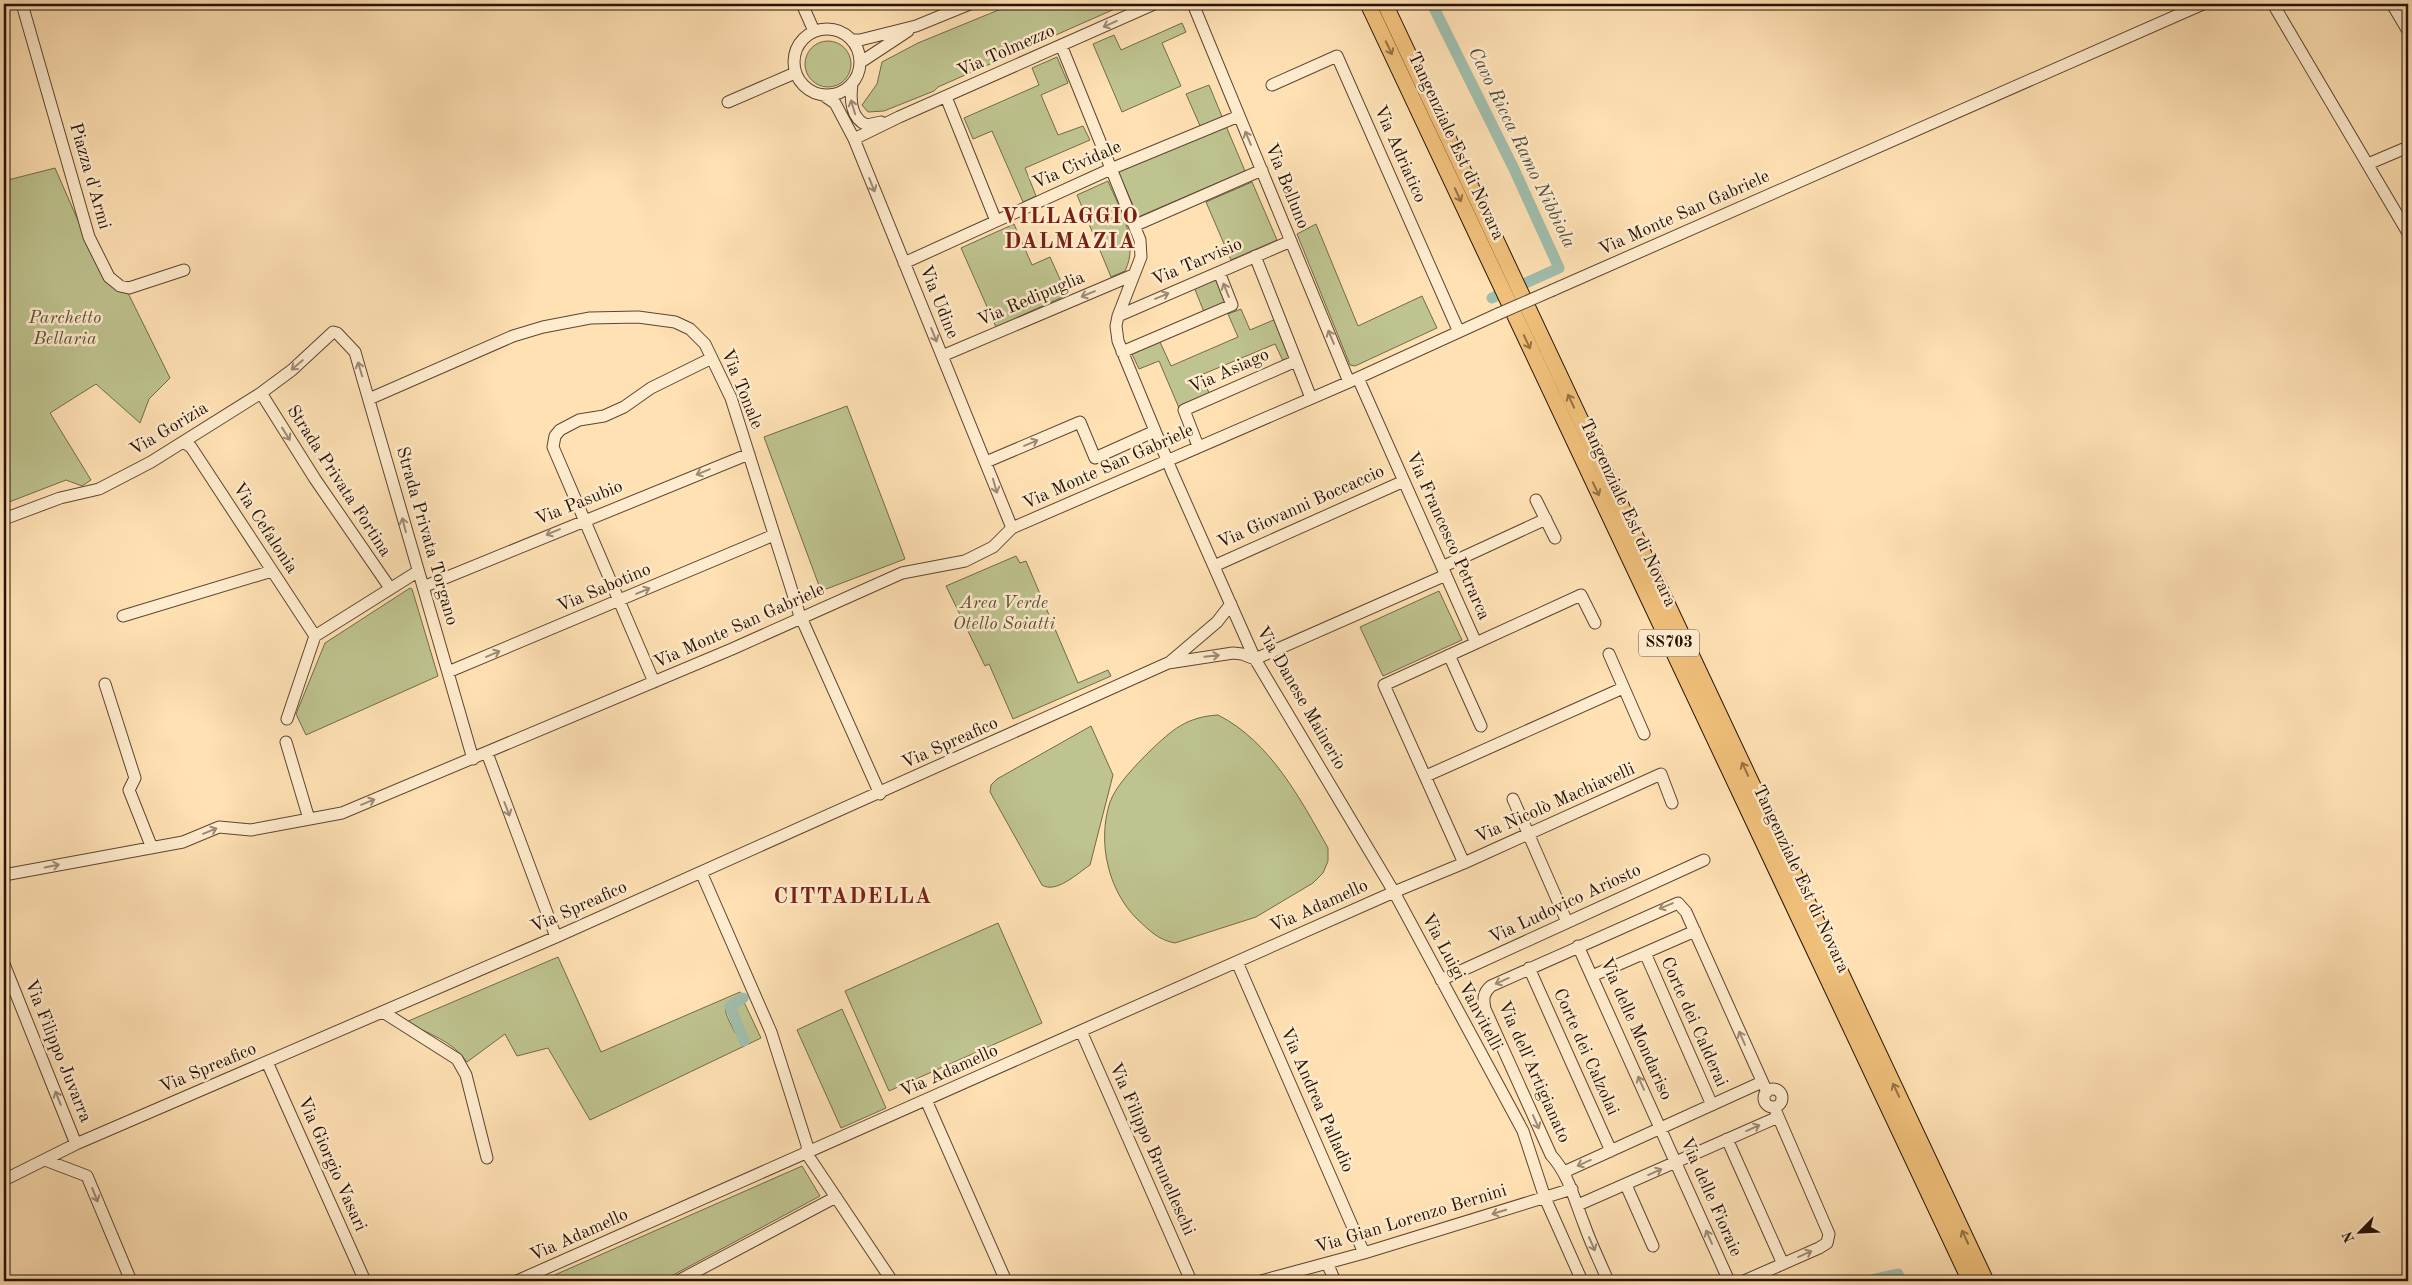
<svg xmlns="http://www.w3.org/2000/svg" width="2412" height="1285" font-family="'Old Standard TT',serif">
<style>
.green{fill:#bec38f;stroke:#726a4a}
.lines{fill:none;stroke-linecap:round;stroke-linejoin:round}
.canal{stroke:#a0bead;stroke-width:11}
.minor-casing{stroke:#5c4531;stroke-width:13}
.highway-casing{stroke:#261105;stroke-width:17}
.minor{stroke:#ffecce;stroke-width:11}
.highway{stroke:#f0c07a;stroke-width:15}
.minor-bridge-casing{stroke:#5c4531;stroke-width:13;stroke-linecap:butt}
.minor-bridge{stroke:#ffecce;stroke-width:11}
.oneway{stroke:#9d8974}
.oneway2{stroke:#957145}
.labels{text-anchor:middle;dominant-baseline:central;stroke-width:5;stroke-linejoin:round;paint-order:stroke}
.shield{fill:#ffecce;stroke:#675341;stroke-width:1}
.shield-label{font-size:16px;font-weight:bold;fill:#261105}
.street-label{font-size:18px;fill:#261105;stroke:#ffecce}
.park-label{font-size:18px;font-style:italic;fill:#5b4f35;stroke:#ffecce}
.water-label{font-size:19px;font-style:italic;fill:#514e40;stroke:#ffecce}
.district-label{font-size:22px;font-weight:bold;letter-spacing:1px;fill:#7a1f14;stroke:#ffecce}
</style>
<rect width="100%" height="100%" fill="#ffe1b4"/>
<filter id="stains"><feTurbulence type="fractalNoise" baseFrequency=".004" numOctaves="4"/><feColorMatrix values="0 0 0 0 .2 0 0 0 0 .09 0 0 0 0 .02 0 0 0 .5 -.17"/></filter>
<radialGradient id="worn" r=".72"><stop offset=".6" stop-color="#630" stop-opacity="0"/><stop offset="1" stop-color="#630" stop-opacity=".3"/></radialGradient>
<path class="green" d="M1013,4h113l-188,83 -4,4 -50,20 -16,1 -6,-7 15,-21 5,-22 36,-19z
M1182,23l4,9 -24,11 19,43 -59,26 -29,-68 21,-9 7,15z
M805 64a23 23 0 1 1 46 0a23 23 0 1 1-46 0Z
M1057,57l11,26 -27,12 17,40 25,-9 7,14 -65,28 11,28 -13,6 -31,-71 -19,8 -9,-21 75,-33 -7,-17z
M1209,85l14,34 -22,9 -15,-34z
M1226,126l19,45 -107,46 -20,-46z
M55,168l49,112 14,10 10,3 42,85 -21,21 -9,24 -44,-39 -46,29 41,67 -9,6 -16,-6 -62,24v-323z
M1108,181c11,27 32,60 17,90l-14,6 -34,-82z
M1252,182l25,58 -46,20 -25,-58z
M1014,224l18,41 18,-8 17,38 -71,32 -35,-79z
M1316,224l42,102 64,-30 15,32 -82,38 -5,-1 -53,-131z
M1217,277l11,25 -24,10 -10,-25z
M1241,309l9,21 26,-11 17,40 -9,4 -9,-19 -74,31 9,20 -31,13 -20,-47 -20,8 -7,-15 28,-12 11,24 67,-29 -10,-23z
M847,406l58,153 -84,32 -57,-154z
M1016,556l4,7 6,-2 52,122 30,-13 3,6 -98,43 -24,-55 -4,2 -39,-80z
M410,588l2,1 26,87 -132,59 -10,-21 29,-71z
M1439,591l23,49 -79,36 -23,-49z
M1218,715c52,26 83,85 110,133v13l-5,12 -10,10 -57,34 -81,26c-17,-3 -26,-13 -38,-24 -29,-29 -40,-77 -27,-117 6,-17 27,-38 40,-51 22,-21 36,-34 68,-36z
M1091,726l22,49 -23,90c-12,8 -34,29 -48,20l-52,-93 1,-7 6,-6z
M998,923l44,100 -153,68 -44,-100z
M558,957l43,95 139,-60 1,3c-24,10 -15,18 -6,38l8,-4 -10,-20 11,-7 17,36 -171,82 -42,-72 -31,8 -12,-22 -38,28c-14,-21 -40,-29 -61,-40z
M842,1009l44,99 -45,20 -44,-98z
M802,1166l18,30 -158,85h-121z"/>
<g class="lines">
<path class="canal" d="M1432,4l82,165 45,99 -67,30
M743,998l-13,8 14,35
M1866,1281l32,-7 3,7"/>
<defs>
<path id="minor" d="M22,4l67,233 20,40 11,9 9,2 55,-18
M802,4l12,27
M1193,4l156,378
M2273,4l135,229
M2392,4l16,27
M794 62a33 33 0 1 1 66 0a33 33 0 1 1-66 0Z
M852,40h8l56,-14 54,-22
M1061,45l79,195 1,17 -23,59 -2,10 2,15 54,131 83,187 139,233 129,239 22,67 37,83
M861,62l47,-31
M852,84c-2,15 -1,35 15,41l14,-3
M1272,85l65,-29 122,276
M823,95l12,8 19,36 158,389
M946,97l50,124
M728,102l67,-29
M854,139l45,-22 255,-113
M2368,164l40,-17
M1136,225l126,-55
M1255,256l56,142
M904,263l209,-95 126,-52
M1553,290l650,-286
M1118,316l173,-75
M1122,352l110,-47 -13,-33
M942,356l191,-81
M261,393l54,86 75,109
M369,399l144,-63 30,-9 47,-9 48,-1 37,5 15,7 15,15 26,54 68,215 81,181
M183,442l8,5 124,189 102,-64
M1198,446l-14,-36 112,-49
M986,462l94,-40 15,36 60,-27
M1536,500l19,38
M4,519l56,-21 39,-9 52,-27 110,-69 31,-23 41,-38 4,1 18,19 4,14 114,393
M1214,566l190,-85
M1442,567l104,-48
M423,587l326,-133
M123,616l149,-45
M1476,643l105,-48 14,28
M1609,654l35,80
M1449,655l32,71
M1255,659l191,-84
M1170,662l47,-40 14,-18
M448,672l326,-137
M654,682l-101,-235 2,-11 5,-6 19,-10 25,-4 20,-9 27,-19 61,-30
M105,684l30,94 -6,12 23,58
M287,719l28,-83
M286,742l23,77
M487,753l69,184
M1426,776l197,-88
M1513,799l54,123
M1464,863l197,-89 11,29
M701,872l70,160 36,113v9
M4,875l179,-33 36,-15 32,3 91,-17 390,-164 170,-76 63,-12 28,-14 19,-19 337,-146 149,-68
M1578,946l151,335
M1645,953l67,152
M1237,962l127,291
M4,964l72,180
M1529,968l82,183
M1592,976l103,-45
M1441,980l263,-120
M383,1012l74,47 9,16 21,83
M1081,1031l110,250
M267,1062l98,219
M1764 1098a9 9 0 1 1 18 0a9 9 0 1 1-18 0Z
M926,1100l80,181
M1727,1139l56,125
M807,1154l85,127
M45,1160l42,16 44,105
M1564,1172l198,-90
M4,1180l72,-36 480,-207 612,-274 65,-10 9,1 13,5
M1626,1185l27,61
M1578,1205l200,-88
M1327,1263l8,18
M517,1281l877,-389 70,-29 -80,-178 92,-42 -118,-265
M678,1281l158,-84
M1261,1281l103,-28 208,-64
M1608,1281c-8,-19 -17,-37 -24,-57 -10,-25 -15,-49 -33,-69l-66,-146c-2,-10 -2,-16 6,-23l187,-83 8,9 81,180
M1744,1281l75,-33 8,-5 2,-9 -55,-127"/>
<path id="highway" d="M1368,4l602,1277
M1385,4l601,1277"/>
</defs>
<use href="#minor" class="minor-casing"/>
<use href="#highway" class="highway-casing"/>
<use href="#minor" class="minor"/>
<use href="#highway" class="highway"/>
<defs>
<path id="minor-bridge" d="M1498,314l55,-24"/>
</defs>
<use href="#minor-bridge" class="minor-bridge-casing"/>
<use href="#minor-bridge" class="minor-bridge"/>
</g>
<defs><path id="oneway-shaft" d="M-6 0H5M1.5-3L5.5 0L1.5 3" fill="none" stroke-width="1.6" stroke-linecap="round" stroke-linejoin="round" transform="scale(1.25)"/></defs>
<g class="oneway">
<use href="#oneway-shaft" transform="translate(1110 24) rotate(156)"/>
<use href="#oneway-shaft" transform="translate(853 107) rotate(-107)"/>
<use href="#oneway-shaft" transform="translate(1248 138) rotate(-113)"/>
<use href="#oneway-shaft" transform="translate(872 185) rotate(68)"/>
<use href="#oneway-shaft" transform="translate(1226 290) rotate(-112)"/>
<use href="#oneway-shaft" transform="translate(1088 294) rotate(157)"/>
<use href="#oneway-shaft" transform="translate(1162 296) rotate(-23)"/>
<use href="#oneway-shaft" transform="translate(934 335) rotate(68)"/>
<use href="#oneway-shaft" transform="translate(1331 337) rotate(-113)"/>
<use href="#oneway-shaft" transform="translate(297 365) rotate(140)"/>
<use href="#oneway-shaft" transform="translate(360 369) rotate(-107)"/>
<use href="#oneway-shaft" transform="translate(286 434) rotate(58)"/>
<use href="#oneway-shaft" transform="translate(1031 443) rotate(-23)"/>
<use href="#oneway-shaft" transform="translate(703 472) rotate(158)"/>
<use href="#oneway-shaft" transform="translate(995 486) rotate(74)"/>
<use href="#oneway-shaft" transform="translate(404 525) rotate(-105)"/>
<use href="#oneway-shaft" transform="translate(553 532) rotate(157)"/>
<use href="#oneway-shaft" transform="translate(643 591) rotate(-23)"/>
<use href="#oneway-shaft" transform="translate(493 654) rotate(-23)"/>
<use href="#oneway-shaft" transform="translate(1212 656) rotate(-6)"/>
<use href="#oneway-shaft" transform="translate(368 802) rotate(-22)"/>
<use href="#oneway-shaft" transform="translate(507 809) rotate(69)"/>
<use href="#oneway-shaft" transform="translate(210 831) rotate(-22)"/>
<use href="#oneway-shaft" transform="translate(52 866) rotate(-11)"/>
<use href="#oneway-shaft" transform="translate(1666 906) rotate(158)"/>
<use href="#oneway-shaft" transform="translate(1502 981) rotate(156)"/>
<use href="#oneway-shaft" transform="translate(1742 1038) rotate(-114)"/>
<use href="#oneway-shaft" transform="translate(1641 1083) rotate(-114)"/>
<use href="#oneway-shaft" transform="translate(58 1098) rotate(-112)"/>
<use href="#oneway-shaft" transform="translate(1536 1122) rotate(66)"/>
<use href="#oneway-shaft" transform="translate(1753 1128) rotate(-24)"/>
<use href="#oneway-shaft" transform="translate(1584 1163) rotate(156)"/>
<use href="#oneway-shaft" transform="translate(1655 1172) rotate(-24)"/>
<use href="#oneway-shaft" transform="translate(95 1195) rotate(68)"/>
<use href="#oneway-shaft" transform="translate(1499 1212) rotate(163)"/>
<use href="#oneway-shaft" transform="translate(1709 1237) rotate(-114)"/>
<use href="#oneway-shaft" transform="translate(1592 1244) rotate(66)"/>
<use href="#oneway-shaft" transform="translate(1805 1254) rotate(-24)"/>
</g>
<g class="oneway2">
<use href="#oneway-shaft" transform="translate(1389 48) rotate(65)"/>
<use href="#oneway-shaft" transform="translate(1458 195) rotate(65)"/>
<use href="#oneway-shaft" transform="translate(1527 342) rotate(65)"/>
<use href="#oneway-shaft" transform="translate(1571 401) rotate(-115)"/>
<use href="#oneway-shaft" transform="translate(1596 489) rotate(65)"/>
<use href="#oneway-shaft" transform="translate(1745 769) rotate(-115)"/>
<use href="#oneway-shaft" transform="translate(1896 1090) rotate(-115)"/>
<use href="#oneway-shaft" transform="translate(1965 1237) rotate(-115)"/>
</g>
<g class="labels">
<rect class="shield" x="1639" y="629.5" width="60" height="27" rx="4"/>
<g class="shield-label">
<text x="1669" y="643">SS703</text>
</g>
<g class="street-label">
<text transform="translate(1006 51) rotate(-24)">Via Tolmezzo</text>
<text transform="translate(1456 146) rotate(65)">Tangenziale Est di Novara</text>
<text transform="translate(1400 154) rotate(66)">Via Adriatico</text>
<text transform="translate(1077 165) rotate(-24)">Via Cividale</text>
<text transform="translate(90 176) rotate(74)">Piazza d'Armi</text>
<text transform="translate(1287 186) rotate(68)">Via Belluno</text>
<text transform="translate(1684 213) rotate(-24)">Via Monte San Gabriele</text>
<text transform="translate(1197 262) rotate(-23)">Via Tarvisio</text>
<text transform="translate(1031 299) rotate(-23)">Via Redipuglia</text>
<text transform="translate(939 302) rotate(68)">Via Udine</text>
<text transform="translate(1229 371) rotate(-24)">Via Asiago</text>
<text transform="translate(742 389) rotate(68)">Via Tonale</text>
<text transform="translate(169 429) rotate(-31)">Via Gorizia</text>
<text transform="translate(1108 467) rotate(-24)">Via Monte San Gabriele</text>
<text transform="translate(339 481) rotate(57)">Strada Privata Fortina</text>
<text transform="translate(579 503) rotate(-22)">Via Pasubio</text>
<text transform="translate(1301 507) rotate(-24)">Via Giovanni Boccaccio</text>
<text transform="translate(1628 513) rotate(65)">Tangenziale Est di Novara</text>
<text transform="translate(265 528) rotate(57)">Via Cefalonia</text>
<text transform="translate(427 536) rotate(74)">Strada Privata Torgano</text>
<text transform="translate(1448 536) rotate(66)">Via Francesco Petrarca</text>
<text transform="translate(604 588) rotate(-23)">Via Sabotino</text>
<text transform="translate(739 626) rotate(-24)">Via Monte San Gabriele</text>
<text transform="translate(1301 698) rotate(60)">Via Danese Mainerio</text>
<text transform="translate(950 743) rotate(-24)">Via Spreafico</text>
<text transform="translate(1555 803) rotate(-24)">Via Nicolò Machiavelli</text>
<text transform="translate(1801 879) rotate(65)">Tangenziale Est di Novara</text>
<text transform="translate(1565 904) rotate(-25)">Via Ludovico Ariosto</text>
<text transform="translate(1319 906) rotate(-24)">Via Adamello</text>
<text transform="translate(579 907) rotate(-24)">Via Spreafico</text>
<text transform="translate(1462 982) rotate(62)">Via Luigi Vanvitelli</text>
<text transform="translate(1694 1022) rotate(66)">Corte dei Calderai</text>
<text transform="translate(1636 1029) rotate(66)">Via delle Mondariso</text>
<text transform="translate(58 1051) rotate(68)">Via Filippo Juvarra</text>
<text transform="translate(1586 1052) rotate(66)">Corte dei Calzolai</text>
<text transform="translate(208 1068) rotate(-23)">Via Spreafico</text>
<text transform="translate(949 1071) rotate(-24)">Via Adamello</text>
<text transform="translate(1534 1072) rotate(66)">Via dell'Artigianato</text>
<text transform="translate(1317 1100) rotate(66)">Via Andrea Palladio</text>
<text transform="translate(1152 1149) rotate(66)">Via Filippo Brunelleschi</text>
<text transform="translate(332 1164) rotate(66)">Via Giorgio Vasari</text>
<text transform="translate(1711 1197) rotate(66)">Via delle Fioraie</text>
<text transform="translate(1411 1219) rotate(-17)">Via Gian Lorenzo Bernini</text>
<text transform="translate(579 1235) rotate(-24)">Via Adamello</text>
</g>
<g class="park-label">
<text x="65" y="318">Parchetto<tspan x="65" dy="21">Bellaria</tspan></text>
<text x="1004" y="603">Area Verde<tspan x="1004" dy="21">Otello Soiatti</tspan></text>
</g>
<g class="water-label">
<text transform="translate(1521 148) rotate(64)">Cavo Ricca Ramo Nibbiola</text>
</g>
<g class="district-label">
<text x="1070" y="217">VILLAGGIO<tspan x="1070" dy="25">DALMAZIA</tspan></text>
<text x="853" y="897">CITTADELLA</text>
</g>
</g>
<rect width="2412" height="1285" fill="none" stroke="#ffe1b4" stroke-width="20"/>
<rect x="5" y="5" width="2402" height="1275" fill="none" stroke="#261105" stroke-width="2.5"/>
<rect x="10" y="10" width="2392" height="1265" fill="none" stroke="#261105"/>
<g transform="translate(2360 1232) rotate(246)" stroke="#ffecce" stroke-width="4" paint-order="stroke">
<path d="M0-4L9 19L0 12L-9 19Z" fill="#261105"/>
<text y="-8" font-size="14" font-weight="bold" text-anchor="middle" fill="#261105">N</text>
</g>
<rect width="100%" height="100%" filter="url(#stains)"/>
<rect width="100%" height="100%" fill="url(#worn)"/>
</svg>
